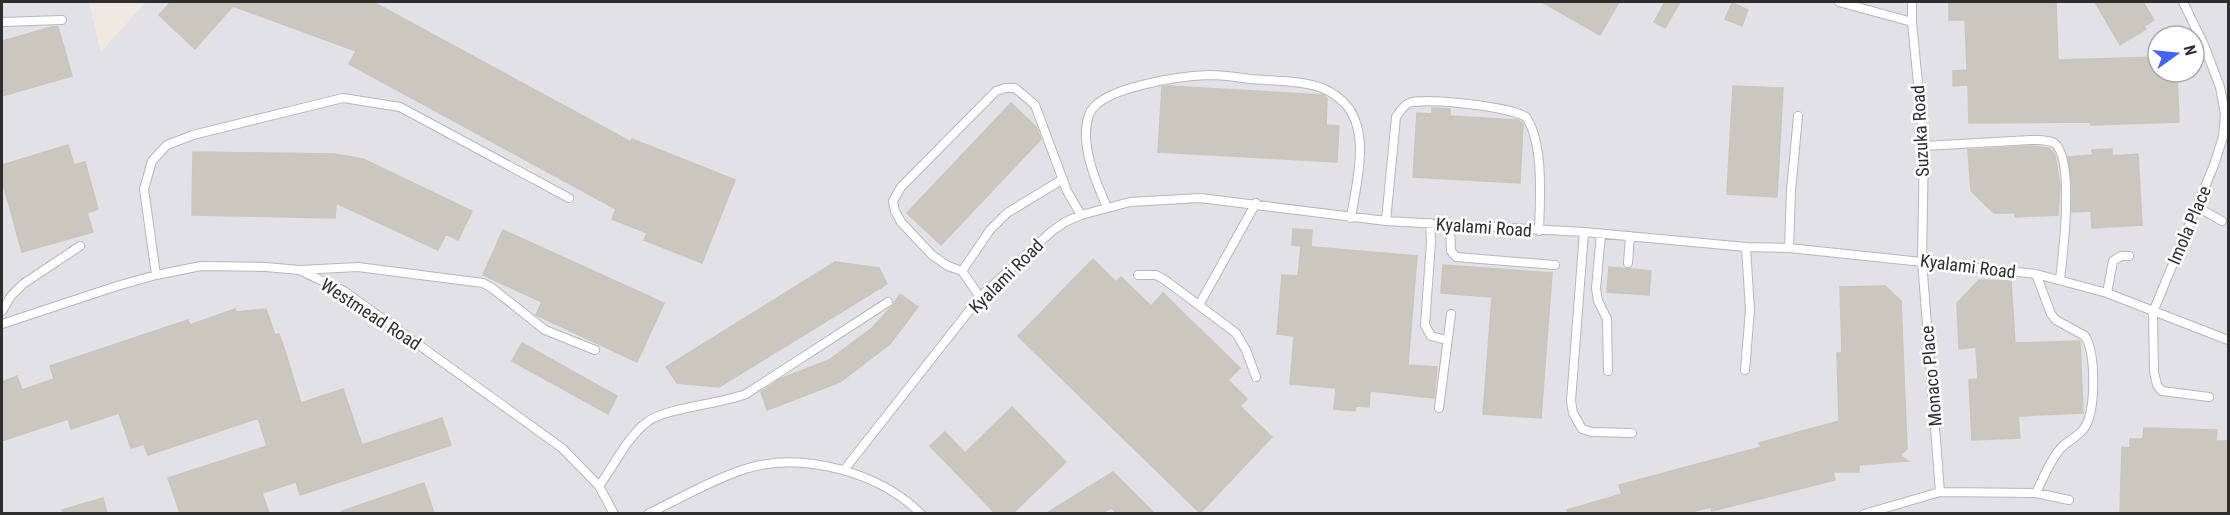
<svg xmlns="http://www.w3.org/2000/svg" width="2230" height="515" font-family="'Roboto Condensed',sans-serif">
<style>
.industrial{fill:#e3e1e8;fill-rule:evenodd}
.building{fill:#cbc7bf;stroke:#cbc5ba;stroke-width:1.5}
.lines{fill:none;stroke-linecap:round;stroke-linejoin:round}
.lane-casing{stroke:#b4b7c1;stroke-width:10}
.lane{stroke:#fff;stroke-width:8}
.labels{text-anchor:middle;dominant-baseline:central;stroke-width:5;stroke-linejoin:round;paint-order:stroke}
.street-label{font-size:18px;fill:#2e2e2e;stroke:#fff}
</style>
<rect width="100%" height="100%" fill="#efe9e1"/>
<path class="industrial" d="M2,2h87l12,50 45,-50h2082v511h-2226zM2158,36h36v36h-36z"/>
<path class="building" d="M171,2h202l258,140 1,-3 103,41 -33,83 -58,-23 3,-7 -35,-14 4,-10 -267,-145 7,-13 -123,-45 -38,43 -36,-34z
M1542,2h77l-19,33z
M1665,2h15l-15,26 -11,-6z
M1949,2h107l2,58 100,-3v15h19l2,50 -88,3v-3l-122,1 -1,-38 -15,1v-15l14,-1 -2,-50h-16z
M2095,2h48l11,18 -10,6 2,3 -26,16z
M1732,3l16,7 -6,16 -17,-7z
M52,27h6l14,49 -70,20v-55z
M1169,86l154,9 4,3 -1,27 13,1 -2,36 -179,-10 4,-65z
M1733,86l50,2 -6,109 -50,-3z
M1011,103l25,24 5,12 -100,106 -34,-32z
M1432,108l18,1v7l67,4 4,2 2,3 -3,58 -107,-6 4,-64 15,1z
M68,145l6,20 11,-3 13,47 -11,4 6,19 -71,20 -20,-72v-15z
M2031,146l18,2 6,7 5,31 -2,29 -43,2v-4h-21l-23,-22 -3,-41z
M2112,149v7l26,-2 4,71 -50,3 -1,-17 -19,1v-27l-4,-28 25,-2 -1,-5z
M193,152l141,2 29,5 109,52 -14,29 -12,-6 -8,16 -102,-47 -1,15 -143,-3z
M1293,229l19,1 -1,17 -19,-2z
M503,230l161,73 -27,59 -101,-47 6,-13 -59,-27z
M1301,246l116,10 -9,109 29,2 -3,31 -64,-7 -1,16 -13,-1 -1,5 -21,-2 2,-21 -46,-4 4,-48 -17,-2 5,-59 16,1z
M1093,259l23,23 5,-5 30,29 12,-13 77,75 -12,12 19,19 -7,7 32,31 -72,76 -182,-177z
M835,262l44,6 8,16 -168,103 -42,-4 -11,-16z
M1443,265l109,8 -11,145 -58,-4 9,-117 -51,-4z
M1609,267l42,4 -2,24 -42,-3z
M1979,280l32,1 4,62 65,-2 3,72 -65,3 2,22 -48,2 -3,-60 9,-1 -2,-32 -17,2 -2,-46z
M1885,286l16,15 6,148 -7,6 8,6 -49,4v7h-26l2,8 -123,31 -1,-4 -24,6h-119l-1,-3 55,-16 -3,-9 142,-38 -2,-4 80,-22 -2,-68h5l-2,-66z
M900,294l18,13 -28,37 -50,38 -73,28 -6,-18 19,-13 49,-19 43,-32 21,-23z
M235,309l1,3 30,-3 9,26 4,-1 5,14 17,55 42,-14 19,56 80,-27 9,27 -151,50 -4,-13 -34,11 7,20h-89l-12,-35 99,-32 -9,-28 -110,37 -4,-11 -13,4 -12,-35 -48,16 -3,-10 -66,22v-59l15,-6 5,14 32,-11 -4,-13 138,-46 2,5z
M522,343l95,53 -9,18 -96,-53z
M1012,407l54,55 -53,51h-18l-65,-67 15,-14 20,21z
M2144,428l73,2 -1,11h13v72h-109l2,-66 8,1v-9h13z
M1113,472l41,41h-37l-6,-5 -9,5h-55z
M424,483l10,30h-92v-2z
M103,498l4,15h-44l-1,-3z"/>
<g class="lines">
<defs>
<path id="lane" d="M1839,2l73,20
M1912,2v20l12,124 -2,115 18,231
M2183,2l21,43 16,42 5,27 -2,23 -9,28 -61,147 1,60 3,13 5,6 47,6
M2,22l60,-2
M1924,146l107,-6c7,0 16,-1 23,3 21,14 9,112 6,136
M1107,207c-11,-25 -28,-63 -18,-92 9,-28 93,-39 120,-40 14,0 28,2 41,4 23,2 50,1 72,9 10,4 20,12 26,19 22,30 8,77 3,111
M2197,207l25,14
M1386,221l10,-104c4,-6 7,-11 13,-14 16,-6 103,4 117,14 18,26 14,82 13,114
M1430,223l1,19 -6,83 6,11 15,4
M1450,225l1,26 5,6 99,8
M1584,232l-13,169 2,12 9,16 10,3 40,1
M1601,235l-5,53 2,13 9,18 1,52
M1789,248l2,-57 7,-75
M1628,263l2,-27
M300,270l58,-3 125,16 9,5 53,42 50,20
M962,271l28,-41 17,-17 56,-34
M156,275l-12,-86 8,-28 15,-16 26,-10 150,-37 57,9 169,91
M1138,275h18l9,5 71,53 10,17 10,27
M2107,293l6,-32 8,-5h8
M980,297l-18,-26 -14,-5 -16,-11 -31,-33 -6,-11 -2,-10 8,-14 95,-96 9,-3h10l20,17 32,86 14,24
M1199,305l57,-102
M2,311l9,-15 12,-12 57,-38
M2,324l115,-38 39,-11 45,-9 65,1 33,3 45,21 218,157 37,38 15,28
M1745,370l5,-60 -4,-63
M1439,408l12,-94
M844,470l136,-173 72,-66 13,-9 16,-7 49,-13 70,-4 186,23 198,11 162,15 43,1 247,26 71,19 121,47
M599,486c14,-19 29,-50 48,-64 18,-14 73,-18 99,-28l142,-92
M2036,493c7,-14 14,-33 25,-45 7,-8 18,-11 24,-21 11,-18 11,-73 0,-91l-29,-16 -5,-6 -15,-40
M648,514c32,-16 64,-34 97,-45 56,-18 135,3 176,45
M1864,514l76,-22 96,1 33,7"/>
</defs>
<use href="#lane" class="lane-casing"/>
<use href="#lane" class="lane"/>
</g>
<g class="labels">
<g class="street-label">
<text transform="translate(1920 131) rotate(-93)">Suzuka Road</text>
<text transform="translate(2189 225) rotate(-67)">Imola Place</text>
<text transform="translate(1484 227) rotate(4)">Kyalami Road</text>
<text transform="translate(1968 266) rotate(7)">Kyalami Road</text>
<text transform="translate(1006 276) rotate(-45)">Kyalami Road</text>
<text transform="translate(371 314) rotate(33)">Westmead Road</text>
<text transform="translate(1931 376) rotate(-95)">Monaco Place</text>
</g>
</g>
<rect width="2230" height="515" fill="none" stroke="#2e2e2e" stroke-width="6"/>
<g transform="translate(2176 54) rotate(75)"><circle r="28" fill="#ffffff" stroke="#ababab" stroke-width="1.5"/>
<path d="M0-4.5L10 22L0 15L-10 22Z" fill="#4264fb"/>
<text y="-9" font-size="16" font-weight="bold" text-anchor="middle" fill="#2e2e2e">N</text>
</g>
</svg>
